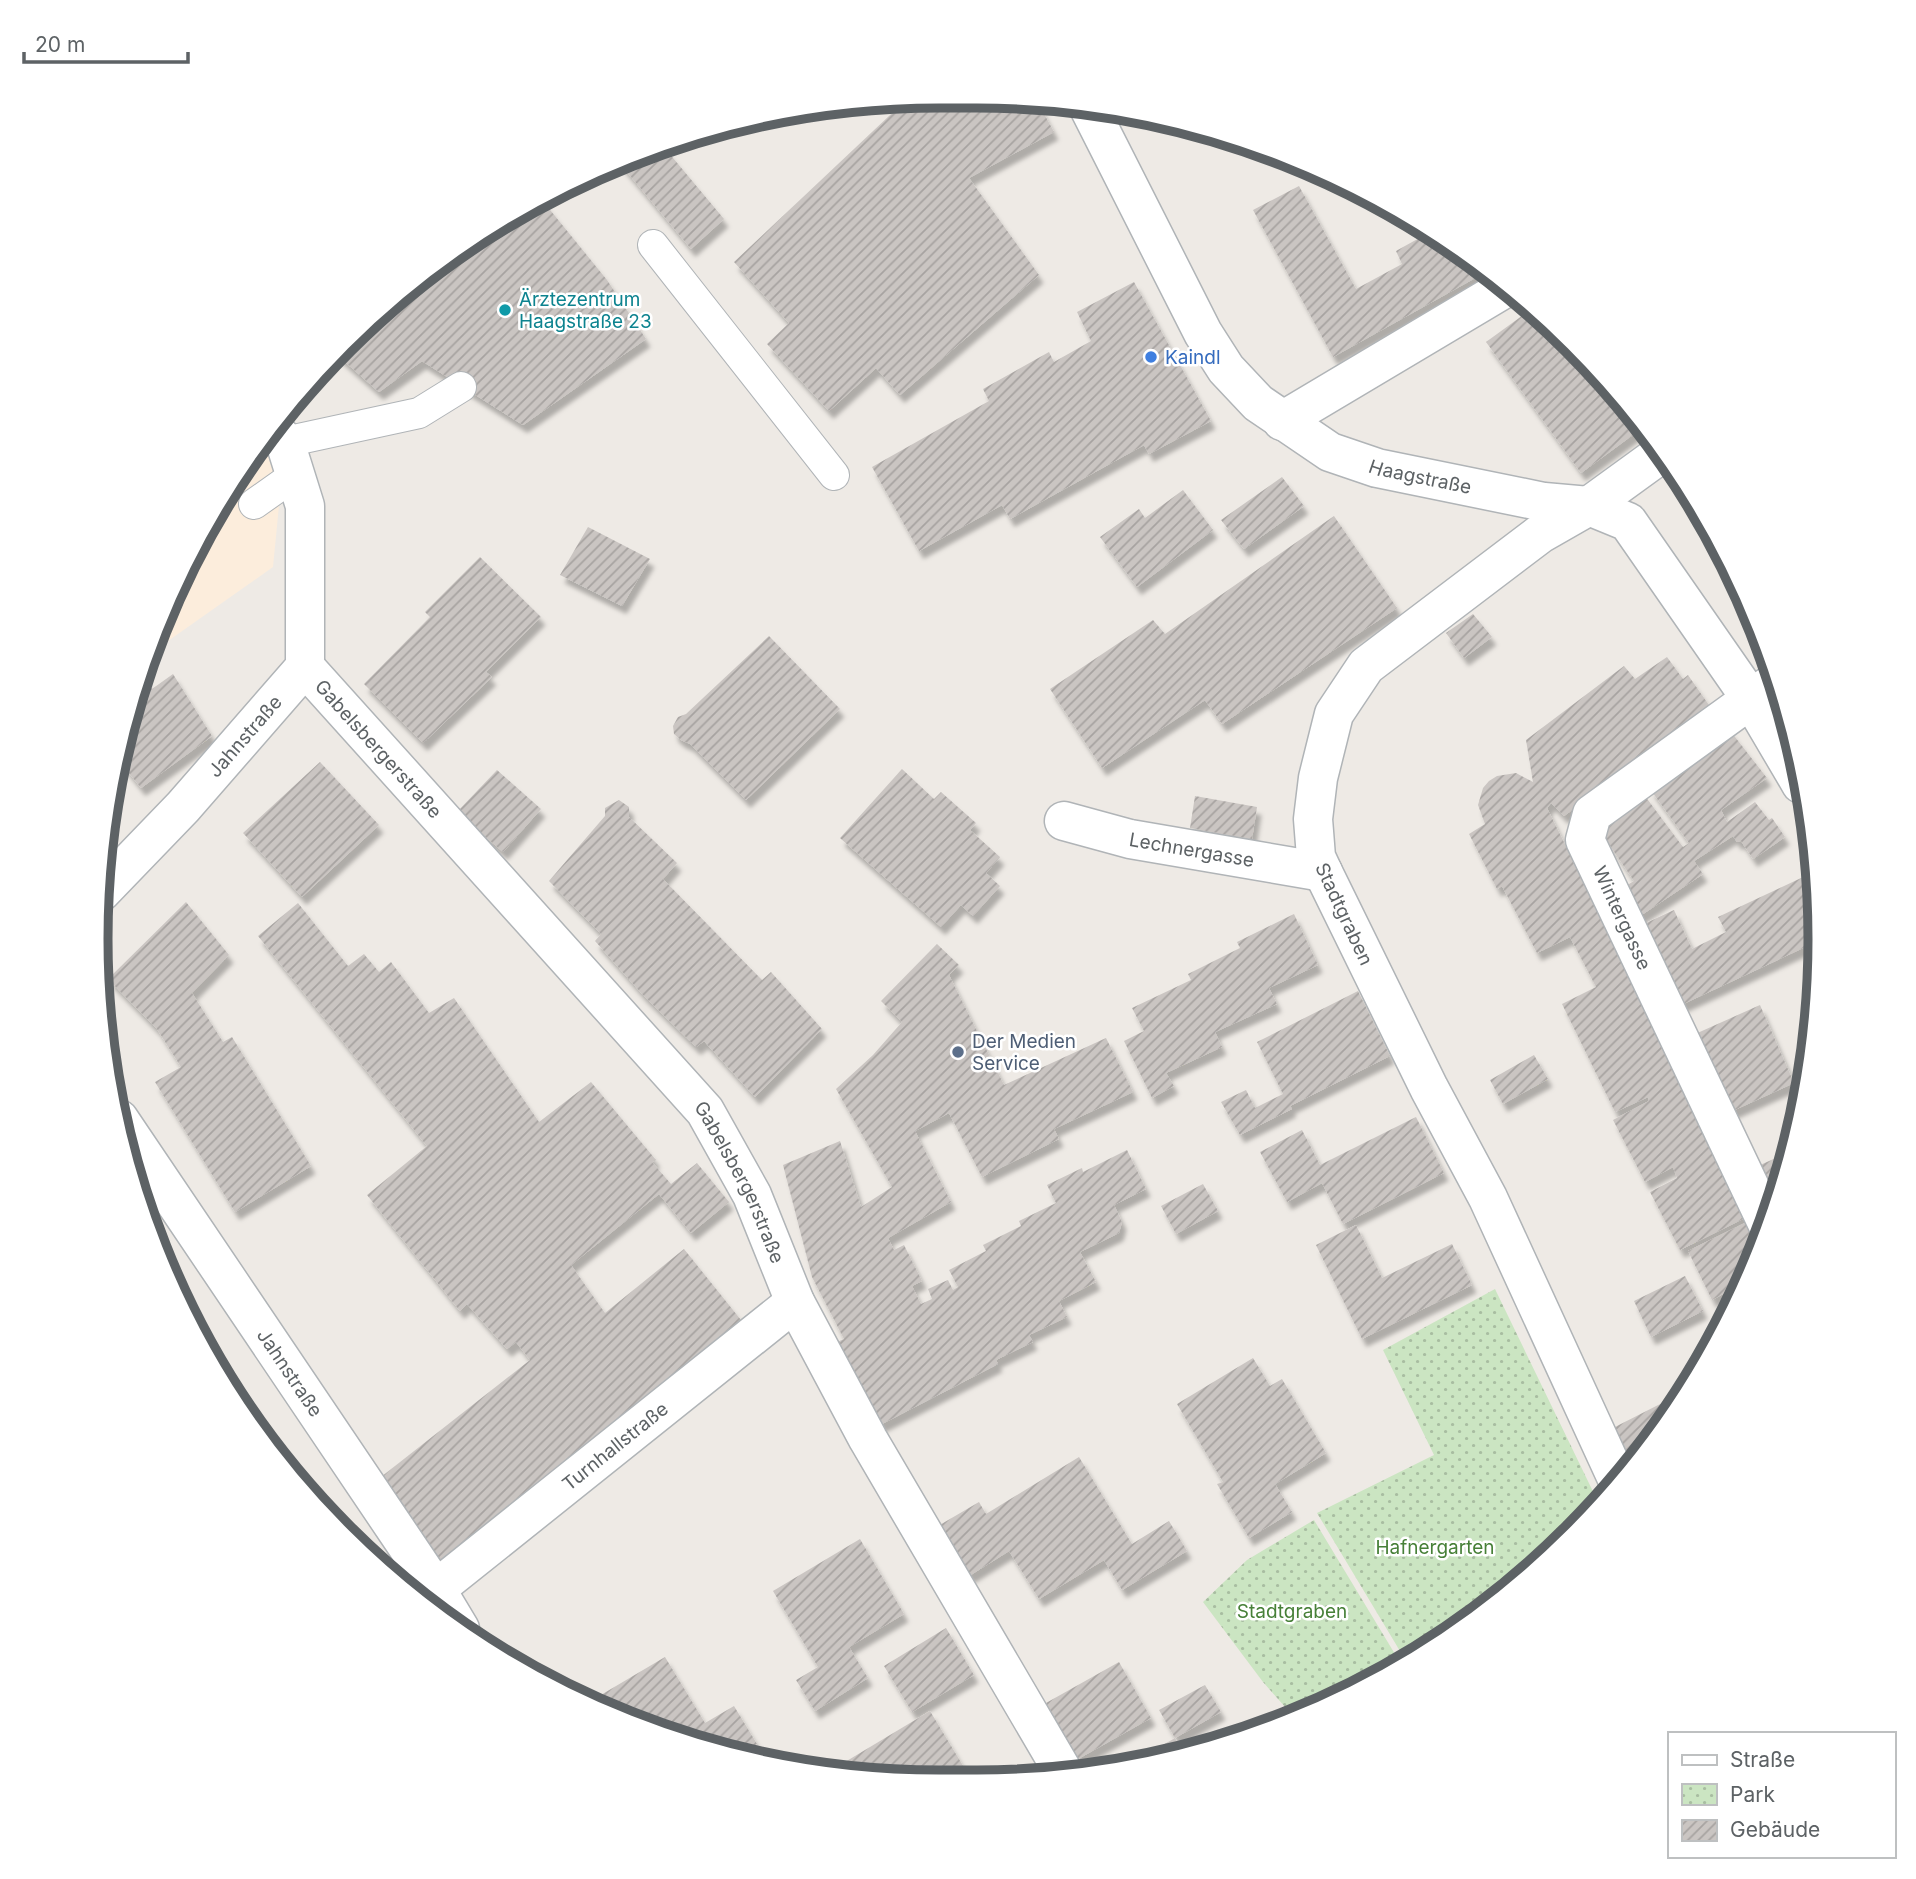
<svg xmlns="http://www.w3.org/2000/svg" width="1916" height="1879" font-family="Inter,sans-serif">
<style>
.commercial{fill:#fceddc}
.park{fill:url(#park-dots)}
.building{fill:url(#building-hatch);filter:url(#shadow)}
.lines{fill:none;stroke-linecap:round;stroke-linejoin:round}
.service-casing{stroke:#b0b4b7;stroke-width:32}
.minor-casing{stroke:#b0b4b7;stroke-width:41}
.service{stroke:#fff;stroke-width:30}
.minor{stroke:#fff;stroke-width:38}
.culture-dot{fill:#0f9aa8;stroke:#fff;stroke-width:2.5}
.shop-dot{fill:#3f7fe0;stroke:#fff;stroke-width:2.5}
.service-dot{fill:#5c6f8a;stroke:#fff;stroke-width:2.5}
.labels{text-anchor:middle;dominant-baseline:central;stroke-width:5;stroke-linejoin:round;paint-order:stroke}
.culture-label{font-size:19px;fill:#0d838f;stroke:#fff;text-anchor:start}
.shop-label{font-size:19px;fill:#366cbe;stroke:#fff;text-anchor:start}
.street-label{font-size:19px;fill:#5d6265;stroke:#fff}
.service-label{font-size:19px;fill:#4e5e75;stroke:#fff;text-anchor:start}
.park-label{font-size:19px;fill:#478038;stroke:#fff}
.rim{fill:none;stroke:#5d6265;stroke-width:9}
</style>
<defs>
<pattern id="park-dots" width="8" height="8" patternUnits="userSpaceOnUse" patternTransform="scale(1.75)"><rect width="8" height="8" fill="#cbe5c2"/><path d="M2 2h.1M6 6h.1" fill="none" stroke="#a8bda1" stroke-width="1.8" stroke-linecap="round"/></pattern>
<pattern id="building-hatch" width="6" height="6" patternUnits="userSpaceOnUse" patternTransform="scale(1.75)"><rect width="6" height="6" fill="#cac5c2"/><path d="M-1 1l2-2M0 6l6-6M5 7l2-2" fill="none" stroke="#a7a3a1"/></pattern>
<filter id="shadow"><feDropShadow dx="4.5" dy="8" stdDeviation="2" flood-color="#0004"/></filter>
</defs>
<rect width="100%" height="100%" fill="#eeeae5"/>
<path class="commercial" d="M277,423l9,11 -13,133 -122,86 9,-36 78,-146z"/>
<path class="park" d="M1495,1289l105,217 -110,103 -84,52 -89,-148 117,-58 -51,-105z
M1314,1520l87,144 -52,32 -55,21 -31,-35 -60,-80 44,-42z"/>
<path class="building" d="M940,96l97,5 17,31 -85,46 70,97 -139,120 -24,-27 -47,43 -62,-67 22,-21 -55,-61 173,-163z
M663,146l61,73 -33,30 -74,-89z
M1299,186l57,103 46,-25 -6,-13 34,-19 56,40 -153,85 -80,-147z
M542,200l65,80 39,59 -123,86 -101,-64 -43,31 -44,-39 8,-9 128,-105z
M1134,282l77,139 -62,33 -5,-9 -134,74 -8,-14 -83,46 -47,-84 117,-66 -6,-12 66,-37 5,10 37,-21 -14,-29z
M1534,307l111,119 -64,47 -95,-131z
M1282,477l22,29 -60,43 -23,-29z
M1183,490l30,40 -76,57 -37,-50 39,-28 6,9z
M1334,516l63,92 -175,116 -17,-24 -103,68 -52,-79 103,-69 12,14z
M588,527l62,32 -28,47 -62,-31z
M480,557l61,60 -55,55 6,5 -69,66 -59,-59 66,-67 -5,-5z
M1473,614l19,23 -28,21 -18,-25z
M769,636l71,73 -94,91 -56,-56 -9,-4 -7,-6 -1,-8 5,-9 8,-3z
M1667,657l16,22 5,-4 23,33 -147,108 -13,-13 -4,5 202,408 -69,34 -30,-58 27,-14 -4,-11 -28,15 -32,-62 36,-19 -1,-4 -33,15 -53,-108 34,-17 -26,-50 -33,16 -35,-67 -5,3 -28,-55 16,-10 -7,-19 5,-17 6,-7 8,-5 19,-3 17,9 -7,-42 98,-74 11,13z
M173,674l39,62 -71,52 -20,-25 23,-85 8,11z
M1728,728l39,50 -46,32 6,12 28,-20 14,18 3,-2 13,19 -32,22 -12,-18 -4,1 -4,-6 -39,25 9,13 -66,44 -18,-28 15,-9 -36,-53 47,-32 38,51 6,-4 -39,-54z
M320,762l59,63 -77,72 -59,-64z
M902,769l32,30 7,-7 35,31 -6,7 30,27 -14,16 14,13 -27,30 -12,-11 -20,22 -101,-89z
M497,770l44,39 -38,43 -46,-40z
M1195,796l62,11 -5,32 -62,-11z
M619,800l10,7v10l48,46 -14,16 99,101 9,-8 51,57 -67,68 -51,-56 -8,6 -53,-52 -48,-54 6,-7 -52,-53 56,-65v-8z
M1816,871l2,14 -2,57 -135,63 -37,-81 30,-14 18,39 34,-17 -8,-15z
M186,902l43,53 -37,38 31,49 9,-5 79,129 -76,46 -80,-130 26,-15 -24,-38 -49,-50z
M298,903l50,63 16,-12 15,18 12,-10 38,51 25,-15 85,124 52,-40 65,78 -4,2 19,22 26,-21 32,39 -38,31 -32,-39 -88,71 34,48 79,-64 57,71 -236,188 -66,56 -58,-87 149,-117 -14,-18 -9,7 -40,-45 -7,7 -93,-116 60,-49 -169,-210z
M1294,914l24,51 -49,23 8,16 -62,28 7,15 -56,26 8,13 -22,12 -28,-57 20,-10 -12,-23 59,-28 -3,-6 52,-26 -3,-6z
M937,944l22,21 -10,10 55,110 102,-47 27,54 -79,37 5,10 -77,38 -33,-64 -34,18 36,71 -63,36 6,12 10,-5 18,36 -10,5 9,18 11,-5 -4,-10 20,-9 5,10 5,-3 -9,-17 37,-19 -3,-6 38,-19 -2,-5 37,-18 -9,-18 35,-17 1,4 44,-22 19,39 -32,16 8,17 -3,11 -39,19 16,30 -37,19 8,16 -38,18 4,7 -37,18 2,4 -118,61 -43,-83 7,-3 -32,-62 -29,-112 57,-24 21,66 31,-20 -56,-98 37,-34 29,-33 -21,-21z
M1815,984l-1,23 -9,-18z
M1358,991l32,65 -100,50 2,3 -52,26 -19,-33 25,-12 9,18 28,-14 -26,-52z
M1760,1005l34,78 -66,30 -35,-78z
M1534,1055l14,24 -45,25 -13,-24z
M1416,1117l28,56 -101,51 -21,-41 -35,19 -27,-50 42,-22 18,35z
M1789,1152l-13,52 -18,-38z
M1203,1184l15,27 -42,23 -15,-28z
M1753,1219l9,19 -33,74 -1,-12 8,-13 -24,13 -24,-49z
M1356,1225l26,53 70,-34 20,41 -110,54 -46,-94z
M1685,1276l18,35 -52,26 -17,-36z
M1253,1358l17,28 12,-7 44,74 -51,31 17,28 -43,26 -32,-54 6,-2 -46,-78z
M241,1400l37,59 -1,1 -38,-58z
M1666,1401l5,10 -40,55 -18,-38z
M1079,1457l53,87 37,-23 18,30 -65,39 -18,-30 -65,39 -30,-48 -40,25 -31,-50 41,-24 7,12z
M860,1539l44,75 -55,33 19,31 -53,33 -19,-31 22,-13 -45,-76z
M946,1628l28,47 -62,37 -28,-46z
M665,1657l40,66 29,-17 23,38 -18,10 -70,-16 -80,-36z
M1119,1662l32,56 -73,41 -32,-56z
M1205,1685l16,27 -46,26 -16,-28z
M930,1711l41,68 -131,-3 -5,-8z
M1175,1738l10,18 -56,9z"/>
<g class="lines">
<defs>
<path id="service" d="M653,245l181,230
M285,442l134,-29 42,-26
M254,504l41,-29"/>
<g id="minor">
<path id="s1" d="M1087,104l116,229 23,36 32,34 72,49 47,16 167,34 45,4 39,16 123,177 50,85"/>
<path d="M1282,421l225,-134"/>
<path id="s2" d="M305,667l400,444 47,84 43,107 73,137 197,336"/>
<path id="s3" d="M1064,821l66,18 193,33"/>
<path id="s4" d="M101,892l82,-85 122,-140v-161l-20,-64 -12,-14"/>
<path id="s5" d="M119,1119l317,470 24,40"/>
<path d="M1768,1225l-183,-385 7,-26 184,-133"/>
<path d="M1619,1483l-131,-285 -59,-110 -106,-216 -7,-15 -3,-38 5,-41 16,-64 32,-48 174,-132 49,-28 73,-53"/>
<path id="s6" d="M436,1589l359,-287"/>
</g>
</defs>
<use href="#service" class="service-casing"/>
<use href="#minor" class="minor-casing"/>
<use href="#service" class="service"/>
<use href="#minor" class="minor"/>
</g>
<circle class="culture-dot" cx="505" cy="310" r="7"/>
<circle class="shop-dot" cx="1151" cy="357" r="7"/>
<circle class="service-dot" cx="958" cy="1052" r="7"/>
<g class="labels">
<g class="culture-label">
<text x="519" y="299">Ärztezentrum<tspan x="519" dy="22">Haagstraße 23</tspan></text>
</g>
<g class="shop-label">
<text x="1165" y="357">Kaindl</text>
</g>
<g class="street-label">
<text stroke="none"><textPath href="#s1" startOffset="527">Haagstraße</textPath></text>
<text stroke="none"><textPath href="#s4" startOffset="212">Jahnstraße</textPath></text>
<text stroke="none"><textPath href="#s2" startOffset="110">Gabelsbergerstraße</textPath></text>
<text stroke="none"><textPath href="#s3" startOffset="131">Lechnergasse</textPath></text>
<text transform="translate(1344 914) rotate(65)">Stadtgraben</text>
<text transform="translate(1622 918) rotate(65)">Wintergasse</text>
<text stroke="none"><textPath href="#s2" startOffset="677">Gabelsbergerstraße</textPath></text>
<text stroke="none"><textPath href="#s5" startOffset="306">Jahnstraße</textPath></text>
<text stroke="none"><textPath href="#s6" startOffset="229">Turnhallstraße</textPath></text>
</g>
<g class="service-label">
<text x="972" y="1041">Der Medien<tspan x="972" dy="22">Service</tspan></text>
</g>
<g class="park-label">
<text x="1435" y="1547">Hafnergarten</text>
<text x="1292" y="1611">Stadtgraben</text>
</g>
</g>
<path d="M0 0H1916V1879H0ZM939 108H977A831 831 0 0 1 1808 939V939A831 831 0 0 1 977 1770H939A831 831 0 0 1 108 939V939A831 831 0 0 1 939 108Z" fill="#fff" fill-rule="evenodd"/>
<path class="rim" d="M939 108H977A831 831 0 0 1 1808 939V939A831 831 0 0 1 977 1770H939A831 831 0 0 1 108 939V939A831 831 0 0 1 939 108Z"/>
<rect x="1668" y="1732" width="228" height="126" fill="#ffffff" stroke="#bec0c1" stroke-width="2"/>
<rect x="1682" y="1755" width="35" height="10" fill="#ffffff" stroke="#bec0c1" stroke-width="2"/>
<text x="1730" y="1767" font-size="21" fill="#5d6265">Straße</text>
<rect x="1682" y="1784" width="35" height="21" fill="url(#park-dots)" stroke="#bec0c1" stroke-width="2"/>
<text x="1730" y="1802" font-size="21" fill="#5d6265">Park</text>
<rect x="1682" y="1820" width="35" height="21" fill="url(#building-hatch)" stroke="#bec0c1" stroke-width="2"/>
<text x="1730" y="1837" font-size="21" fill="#5d6265">Gebäude</text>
<path d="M24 52v10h164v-10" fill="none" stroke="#5d6265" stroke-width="3.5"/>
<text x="35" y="52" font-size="21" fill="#5d6265" stroke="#ffffff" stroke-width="5" paint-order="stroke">20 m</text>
</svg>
